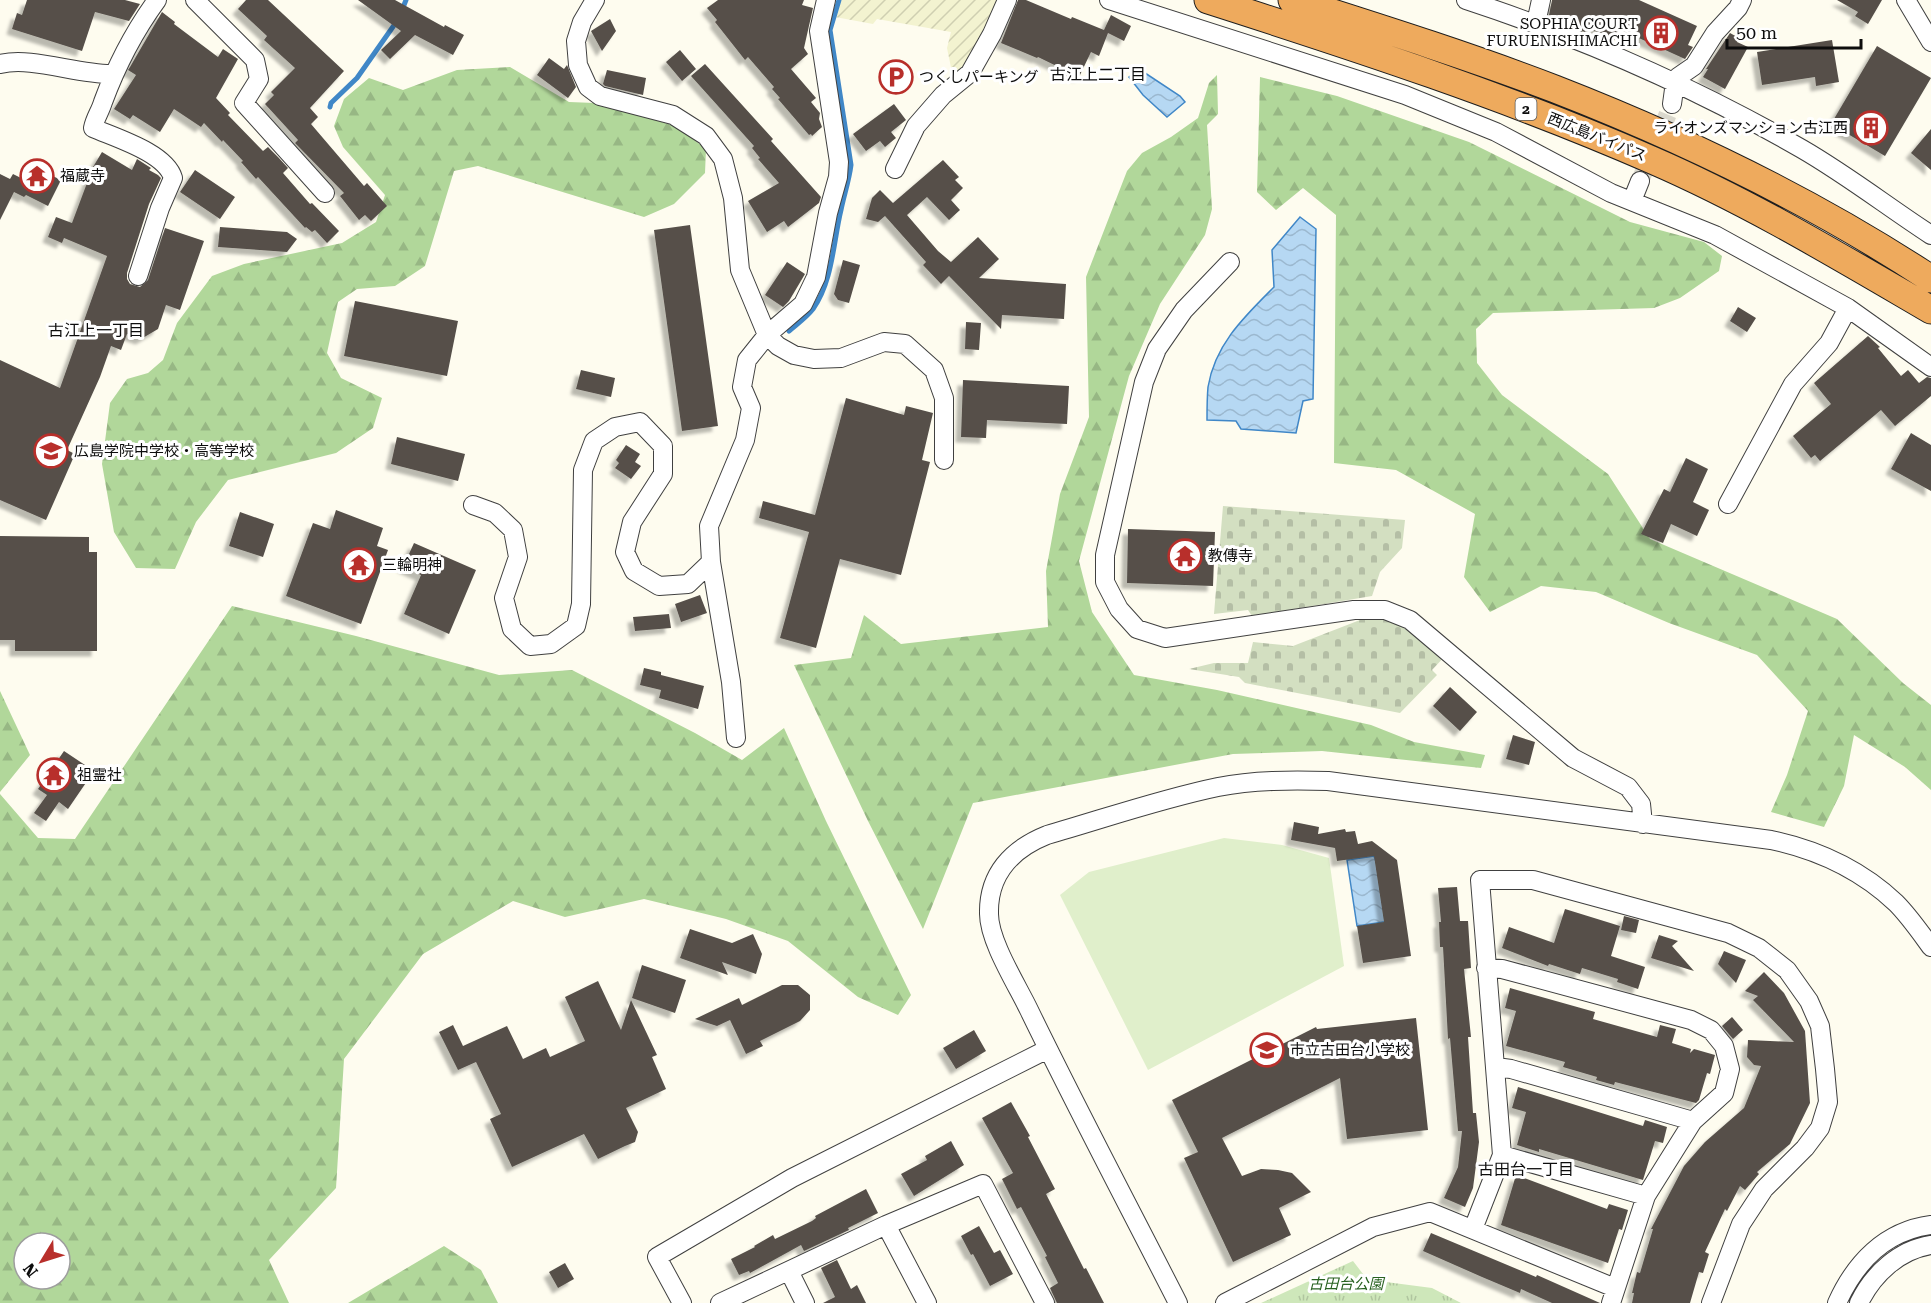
<svg xmlns="http://www.w3.org/2000/svg" width="1931" height="1303" font-family="'Roboto Serif','Noto Sans JP',serif">
<style>
.farmland{fill:url(#farmland-furrows)}
.forest{fill:url(#forest-firs);fill-rule:evenodd}
.cemetery{fill:url(#cemetery-stones)}
.park{fill:url(#park-tufts)}
.pitch{fill:#e0efcb}
.water{fill:url(#water-waves);stroke:#4087c7;stroke-width:1.5}
.lines{fill:none;stroke-linecap:round;stroke-linejoin:round}
.stream{stroke:#4087c7;stroke-width:5}
.building{fill:#56504a;filter:url(#shadow)}
.minor-tunnel{stroke:#dad8cd;stroke-width:18;stroke-dasharray:18 9;stroke-linecap:butt}
.minor-casing{stroke:#404040;stroke-width:20}
.highway-casing{stroke:#1e1e1e;stroke-width:29}
.minor{stroke:#fff;stroke-width:18}
.highway{stroke:#eeaa5d;stroke-width:27}
.labels{text-anchor:middle;dominant-baseline:central;stroke-width:6;stroke-linejoin:round;paint-order:stroke}
.shield{fill:#fff;stroke:#565656;stroke-width:1.5}
.shield-label{font-size:14px;font-weight:bold;fill:#0d0d0d}
.poi-label{font-size:15px;fill:#0d0d0d;stroke:#fff;text-anchor:start}
.street-label{font-size:15px;fill:#0d0d0d;stroke:#fff}
.park-label{font-size:15px;font-style:italic;fill:#296221;stroke:#fff}
.neighbourhood-label{font-size:16px;fill:#0d0d0d;stroke:#fff}
</style>
<defs>
<pattern id="farmland-furrows" width="10" height="10" patternUnits="userSpaceOnUse" patternTransform="scale(1.5)"><rect width="10" height="10" fill="#f3f3d0"/><path d="M-1 1l2-2M0 10L10 0M9 11l2-2" fill="none" stroke="#cfcfb1"/></pattern>
<pattern id="forest-firs" width="22" height="20" patternUnits="userSpaceOnUse" patternTransform="scale(1.5)"><rect width="22" height="20" fill="#b1d79a"/><path d="M5 1l3.5 6h-7zM16 11l3.5 6h-7z" fill="#97b784"/></pattern>
<pattern id="cemetery-stones" width="16" height="16" patternUnits="userSpaceOnUse" patternTransform="scale(1.5)"><rect width="16" height="16" fill="#d3dfc1"/><path d="M2 7V4a2 2 0 0 1 4 0v3zM10 15v-3a2 2 0 0 1 4 0v3z" fill="#b4bea5"/></pattern>
<pattern id="park-tufts" width="24" height="20" patternUnits="userSpaceOnUse" patternTransform="scale(1.5)"><rect width="24" height="20" fill="#cee7ba"/><path d="M3 7l-1-3M5 7V3M7 7l1-3M15 17l-1-3M17 17v-4M19 17l1-3" fill="none" stroke="#b0c59f"/></pattern>
<pattern id="water-waves" width="16" height="10" patternUnits="userSpaceOnUse" patternTransform="scale(1.5)"><rect width="16" height="10" fill="#b6d8f3"/><path d="M0 5q4-4 8 0t8 0" fill="none" stroke="#9bb8cf"/></pattern>
<filter id="shadow"><feDropShadow dx="-5.5" dy="5.5" stdDeviation="1.5" flood-color="#0004"/></filter>
</defs>
<rect width="100%" height="100%" fill="#fefcef"/>
<path class="farmland" d="M841,0h162l-13,33 -36,49 -7,-34 4,-16 -74,-13 -4,5 -38,-7z"/>
<path class="forest" d="M510,67l59,35 26,1 81,23 30,23 -1,24 -31,31 -30,13 -166,-51 -24,5 -29,95 -30,20 -38,3 -19,13 -11,51 14,25 41,20 -9,30 -37,25 -108,27 -32,42 -21,47 -39,-1 -22,-36 -12,-68 8,-61 17,-24 21,-6 15,-13 14,-37 35,-47 32,-12 98,-21 34,-21 9,-27 -42,-48 -9,-21 10,-27 25,-21 34,12 54,-20z
M1217,75l1,39 -11,11 5,84 -7,26 -45,69 -31,72 -50,185 13,51 42,63 83,15 154,35 43,17 71,13 -4,13 -159,-17 -89,3 -260,49 -50,126 -55,-108 -74,-156 57,-7 13,-43 37,29 147,-17 -2,-56 14,-77 29,-77 -3,-140 41,-106 15,-18 29,-16 27,-19 11,-35z
M1260,77l77,19 132,46 161,80 74,20 18,14 -3,15 -39,27 -26,10 -161,5 -17,16 1,34 25,32 106,79 42,65 187,80 66,64 28,22v85l-26,-23 -51,-32 -10,51 -20,41 -53,-15 16,-37 21,-64 -51,-56 -88,-32 -73,-31 -55,-6 -51,26 -26,-35 11,-63 -79,-44 -62,-7 2,-248 -33,-27 -27,22 -19,-18z
M232,606l124,30 143,39 73,-5 123,63 47,27 42,-32 42,93 85,174 -13,20 -40,-18 -70,-56 -62,-22 -82,-20 -79,18 -52,-16 -90,53 -79,105 -8,129 -67,72 20,43h-289v-509l38,44 37,1zM24,1243h36v36h-36z
M0,691l30,64 -30,37z
M444,1246l37,24 17,33h-150z"/>
<path class="cemetery" d="M1223,506l182,14 -3,28 -22,24 -8,24 -120,20 -4,-6 -34,4z
M1388,616l28,12 30,27 -14,15 5,5 -37,38 -155,-30 -6,-6 -50,-8 25,-6h34l5,-21 40,4 67,-26z"/>
<path class="park" d="M1353,1261l20,26 13,-5 46,6 29,15h-200z"/>
<path class="pitch" d="M1224,838l58,7 47,13 15,108 -196,104 -88,-175 29,-23z"/>
<path class="water" d="M1139,69l41,27 5,6 -18,15 -24,-22 -14,-18z
M1300,217l16,12 -3,170 -10,2 -7,32 -55,-4 -5,-8 -29,-1c0,-11 0,-22 1,-33 7,-43 37,-71 66,-100l-2,-37z
M1374,856l23,64 -40,6 -10,-66z"/>
<g class="lines">
<path class="stream" d="M402,10l4,-10
M330,107l1,-4 26,-25 40,-57
M789,331c8,-7 17,-13 24,-22 20,-29 20,-66 28,-99 3,-15 8,-29 10,-45l-21,-135 9,-30"/>
</g>
<path class="building" d="M27,0h98l15,4 -11,17 -34,-9 -13,39 -70,-22 5,-16 5,2z
M246,0h22l76,71 -34,37 8,9 -7,7 53,62 3,-3 20,23 -16,15 -6,-6 -6,5 -19,-24 4,-3 -49,-50 3,-3 -33,-36 9,-9 -3,-3 24,-24 -31,-28 3,-4 -29,-27z
M358,0h37l49,27 1,-2 19,10 -11,20 -38,-20 -25,24 -9,-9 20,-19z
M718,0h86l-2,5 11,3 -9,40 4,6 -17,15 25,29 -5,4 9,11 -1,6 3,8 -10,9 -1,-2 -2,1 -31,-36 2,-1 -8,-9 2,-2 -26,-30 -3,3 -30,-38 2,-2 -10,-12z
M1018,0h8l45,19 1,-2 32,13 7,-15 20,11 -7,15 -16,-8 -9,23 -8,-4 -12,25 -41,-20 -1,1 -36,-15z
M1552,0h87l58,26 -9,19 5,2 -8,12 -66,-30 -6,14 -5,-2 -2,-6 -19,-7 -2,4 -32,-13 1,-2 -5,-2z
M1837,0h45l-14,24 -13,-8 3,-4z
M162,12l13,10 -1,2 44,33 5,-8 15,10 -22,39 14,15 -2,2 35,36 5,-4 10,10 10,11 -5,5 27,31 2,-1 27,28 -12,12 -12,-13 -3,2 -6,-5 -1,1 -47,-51 -2,2 -15,-17 2,-1 -20,-21 -1,2 -18,-19 -3,4 -27,-18 -14,23 -27,-17 -3,4 -16,-10 22,-34 -8,-5 2,-3z
M610,19l6,12 -14,20 -11,-20z
M1730,33l9,5 -2,4 11,5 -23,42 -22,-12 5,-8h-2z
M1832,40l7,42 -23,4 -1,-9 -53,8 -5,-33z
M1877,46l54,32 -46,78 -54,-32z
M680,50l16,19 -14,12 -16,-19z
M549,58l15,11 3,-4 9,22 -8,11 -31,-23z
M705,64l68,75 -2,2 50,56 -2,6 -31,24 -4,-6 -17,11 -19,-31 31,-18 -21,-24 2,-1 -8,-10 2,-2 -63,-70z
M607,70l39,8 -3,17 -38,-9 -2,-2z
M894,104l12,16 -15,12 5,6 -11,9 -5,-6 -14,10 -13,-17z
M1931,129v41l-20,-17z
M102,152l30,18 5,-11 14,9 -2,2 9,5 3,3 -12,26 -22,69v6l3,5 10,3 8,-7 17,-52 39,13 -24,69 -14,-5 -8,24 -17,10 -14,-5 -6,16 -10,-4 -11,31 -33,73 8,4 -29,66 -46,-20v-140l60,28 47,-132 -43,-18 -2,5 -14,-6 8,-20 16,6 21,-56z
M943,160l16,17 -4,3 8,8 -12,12 9,10 -11,10 -22,-23 -20,18 31,36 13,11 27,-25 21,22 -20,19 87,6 -2,35 -62,-4 -1,14 -52,-53 -8,8 -18,-19 3,-3 -41,-46 -7,6 -12,-3 6,-21 8,-8 13,13z
M32,166l29,14 -13,26 -22,-11 -2,2 -10,-5 -14,28v-46l10,5 3,-5 12,6z
M195,170l40,27 -15,22 -40,-27z
M690,225l28,201 -36,5 -28,-201z
M220,227l67,5 10,7 -10,13 -69,-5z
M843,260l17,5 -11,38 -11,-3 -4,-6z
M787,262l18,12 -16,27 -6,6 -18,-12z
M355,301l103,20 -11,55 -103,-20z
M1738,307l18,11 -9,14 -17,-11z
M966,322l15,1 -2,27 -14,-1z
M1868,336l12,11 -2,1 23,28 7,-6 11,13 8,-6 4,1v18l-36,30 -14,-16 -61,51 -5,-6 -4,3 -18,-22 38,-32 -17,-21z
M581,370l34,8 -4,19 -35,-8z
M963,380l106,6 -2,38 -80,-4 -1,18 -25,-1z
M846,398l58,17 2,-9 27,7 -11,47 8,2 -29,113 -61,-16 -24,89 -36,-10 29,-106 -50,-14 4,-17 52,14z
M1911,433l20,12v46l-40,-22z
M397,437l68,17 -7,27 -67,-17z
M626,445l14,9 -5,8 6,4 -10,13 -16,-11 4,-5 -3,-3z
M1686,458l22,11 -15,33 16,8 -12,26 -26,-12 -8,19 -22,-9 23,-45 6,3z
M336,510l47,18 -6,18 11,4 -27,74 -75,-28 27,-73 17,6z
M240,512l34,12 -11,33 -34,-11z
M1128,529l87,3 -2,54 -86,-3z
M0,536l89,1v15h8v99h-82v-11h-15z
M414,543l62,27 -27,64 -45,-20 17,-39 -18,-8z
M700,595l7,18 -26,9 -6,-18z
M669,614l2,14 -36,3 -2,-14z
M644,668l17,4v3l43,11 -6,23 -39,-11 2,-8 -21,-5z
M1450,687l27,25 -17,19 -27,-25z
M1513,735l22,7 -6,23 -23,-6z
M64,751l30,20 -26,38 -9,-7 -13,19 -12,-8 13,-18 -9,-6z
M1294,822l25,5 -1,7 27,-5 1,3 9,-1 3,13 14,-3 25,19 14,96 -48,7 -6,-37 27,-4 -10,-66 -37,5 -2,-13 -44,-8z
M1457,887l3,34h8l3,47 -7,1 7,68h-3l5,76h3l3,29 -6,46 -8,19 -21,-9 14,-31 4,-36h-4l-8,-93 -2,1 -5,-92h-3l-1,-25h2l-3,-34z
M1565,909l55,17 -9,30 34,11 -7,22 -21,-7 1,-3 -36,-11 -2,6 -31,-10 -1,2 -46,-18 7,-21 45,16z
M1624,916l15,4 -3,13 -15,-3z
M690,929l42,14 21,-9 9,20 -6,20 -34,-12 6,13 -48,-17z
M1659,935l19,6 -6,5 22,25 -43,-13z
M1724,951l22,9 -10,23 -18,-19z
M642,965l44,15 -11,33 -43,-15z
M1764,972l20,21 21,38 5,72 -20,41 -33,28 2,2 -14,16 -5,-4 -13,25 -2,-2 -20,43 4,2 -6,19 -4,-1 -9,31h-58l2,-10h-2l5,-21 3,1 13,-44h-2l33,-63 21,-24 39,-34 17,-42 -7,-1 -7,-8 1,-17 46,2 -41,-42 5,-4 -13,-5z
M598,981l23,49 10,-30 26,55 -5,2 14,32 -40,19 12,24 -3,10 -10,4 -27,13 -14,-25 -72,33 -22,-48 11,-5 -25,-52 -18,8 -19,-38 14,-7 10,21 44,-20 16,33 23,-11 4,9 35,-16 -20,-44z
M782,985h16l12,10v15l-10,11 -40,20 3,5 -17,8 -16,-34 -13,6 -22,-7 44,-21 3,7z
M1510,988l85,24 -2,7 64,18 3,-12 16,4 -4,14 19,6 -1,4 4,-4 21,6 -5,19 -3,-1 -8,27 -3,3 -81,-21 -1,3 -18,-5 1,-3 -34,-10 2,-5 -59,-16 10,-35 -11,-3z
M1732,1017l11,13 -10,9 -11,-13z
M1416,1018l12,112 -81,9 -7,-61 -118,60 20,38 19,-7 17,1 14,3 19,19 -32,16 12,27 -58,27 -49,-104 14,-6 -26,-52 144,-73 1,2z
M974,1030l12,21 -30,18 -13,-21z
M1518,1087l125,39 2,-6 22,7 -4,16 -8,-2 -12,39 -104,-31v3l-22,-7 9,-33 -14,-4z
M1011,1102l19,34 -2,1 27,52 -9,5 38,75 2,-1 18,35h-47l-1,-2 -6,-13 8,-5 -13,-26 2,-1 -26,-49 -4,2 -15,-30 11,-6 -31,-55z
M951,1141l13,24 -50,31 -13,-22 26,-14 -2,-4z
M1516,1175l91,34 2,-5 19,6 -6,20 -3,-1 -11,34 -107,-38z
M866,1189l12,24 -30,15 1,2 -45,21 -3,-6 -51,28 -1,-2 -10,4 -8,-16 24,-12 -1,-1 19,-11 2,4 37,-18 4,-3 -1,-2z
M979,1226l15,27 6,-3 13,24 -23,12 -17,-32 -2,1 -10,-19z
M1431,1233l105,44 1,-2 63,28h-48l-31,-14 -1,4 -38,-16 -59,-26z
M837,1260l14,29 6,-4 9,18h-43l12,-6 -14,-29z
M565,1263l9,16 -16,9 -9,-16z"/>
<g class="lines">
<path class="minor-tunnel" d="M1640,181l32,-77"/>
<defs>
<path id="minor" d="M195,0l60,60 4,19 -15,24 81,90
M595,0l-13,22 -6,19 2,24 10,22 12,9 73,19 33,21 17,23 10,39 7,72 27,65 11,11 16,9 20,4 27,-1 43,-16 21,2 29,26 10,28v62
M1109,0l296,95 91,37 115,61 104,42 133,73 83,59
M1466,0c116,38 230,88 336,149 45,26 86,58 129,86
M1906,0l25,42
M1536,23l5,-23
M0,64c32,-8 78,11 113,10
M1672,104l3,-22 3,-5 16,-11 21,-33 23,-25 4,-8
M895,169l21,-43 27,-31 27,-22 22,-39 15,-34
M1632,201l8,-20
M1230,262l-46,48 -27,39 -13,33 -39,173v27l14,27 18,20 28,9 189,-28h31l25,10 163,138 55,29 13,17 2,20
M138,276l22,-68 13,-30c-7,-25 -57,-40 -80,-50 2,-10 7,-16 10,-26 14,-38 30,-69 54,-102
M1728,504l65,-120 36,-41 19,-35
M473,505l22,8 18,17 5,27 -14,41 8,31 18,17 21,-2 25,-18 5,-22 2,-134 11,-29 21,-14 25,-5 23,24v28l-31,48 -7,30 9,19 25,15 29,-2 23,-22 -2,-36 36,-86 6,-32 -9,-21 5,-27 20,-25 36,-31 13,-27 12,-64 10,-36 1,-15 -20,-131 7,-31
M711,562l20,120 5,56
M1486,968l16,1 189,51 20,10 13,16 6,23 -6,24 -31,28 -47,75 -35,107
M1496,1067l15,2 182,52
M1502,1155l144,41
M886,1225l41,78
M1473,1229l29,-74 -22,-275h53l195,53 31,15 28,22 22,31 11,25 5,43 3,33 -8,26 -15,20 -41,41 -23,35 -30,79
M789,1271l16,32
M682,1303l-25,-46 135,-79 256,-129
M720,1303l166,-78 97,-41 62,119
M1178,1303c-50,-98 -101,-194 -149,-293 -12,-25 -40,-69 -40,-96 -1,-40 23,-65 58,-79 56,-16 113,-36 171,-48 36,-7 73,-7 110,-6l443,59c47,10 90,30 125,63 13,13 24,29 35,44
M1225,1303l148,-76 57,-15 185,76
M1837,1303c18,-40 48,-72 94,-78
M1859,1303c14,-29 40,-53 72,-58"/>
<path id="highway" d="M1208,0c150,48 300,97 444,160 97,42 188,97 279,150
M1292,0c88,28 177,56 263,89 131,51 259,113 376,190"/>
</defs>
<use href="#minor" class="minor-casing"/>
<use href="#highway" class="highway-casing"/>
<use href="#minor" class="minor"/>
<use href="#highway" class="highway"/>
</g>
<defs>
<symbol id="building-ring" viewBox="-11 -11 22 22"><circle r="9.5" fill="#fff" stroke="#b82f2b" stroke-width="1.5"/><path d="M-4-6H4V6H1V3H-1V6H-4ZM-2.5-4.3h1.7v1.8h-1.7ZM.8-4.3h1.7v1.8H.8ZM-2.5-1h1.7V.8h-1.7ZM.8-1h1.7V.8H.8Z" fill="#b82f2b"/></symbol>
<symbol id="parking-ring" viewBox="-11 -11 22 22"><circle r="9.5" fill="#fff" stroke="#b82f2b" stroke-width="1.5"/><path d="M-3.5-5.5H1a3.5 3.5 0 0 1 0 7H-1V5.5H-3.5ZM-1-3.4V-.6H.8a1.4 1.4 0 0 0 0-2.8Z" fill="#b82f2b"/></symbol>
<symbol id="temple-ring" viewBox="-11 -11 22 22"><circle r="9.5" fill="#fff" stroke="#b82f2b" stroke-width="1.5"/><path d="M0-6L5-2H3V0L6.5 2.5H4V6H1.5V3h-3V6H-4V2.5H-6.5L-3 0V-2H-5Z" fill="#b82f2b"/></symbol>
<symbol id="school-ring" viewBox="-11 -11 22 22"><circle r="9.5" fill="#fff" stroke="#b82f2b" stroke-width="1.5"/><path d="M0-5L7-2L0 1L-7-2ZM-4 1L0 2.5L4 1V4Q0 6-4 4Z" fill="#b82f2b"/></symbol>
</defs>
<g fill-rule="evenodd">
<use href="#building-ring" x="1642" y="14" width="38" height="38"/>
<use href="#parking-ring" x="877" y="58" width="38" height="38"/>
<use href="#building-ring" x="1852" y="109" width="38" height="38"/>
<use href="#temple-ring" x="18" y="157" width="38" height="38"/>
<use href="#school-ring" x="32" y="432" width="38" height="38"/>
<use href="#temple-ring" x="1166" y="537" width="38" height="38"/>
<use href="#temple-ring" x="340" y="546" width="38" height="38"/>
<use href="#temple-ring" x="35" y="756" width="38" height="38"/>
<use href="#school-ring" x="1248" y="1031" width="38" height="38"/>
</g>
<g class="labels">
<rect class="shield" x="1515.5" y="98" width="21" height="22" rx="4.5"/>
<g class="shield-label">
<text x="1526" y="109">2</text>
</g>
<g class="poi-label">
<text x="1638" y="24" text-anchor="end">SOPHIA COURT<tspan x="1638" dy="17">FURUENISHIMACHI</tspan></text>
<text x="919" y="77">つくしパーキング</text>
<text x="1848" y="128" text-anchor="end">ライオンズマンション古江西</text>
<text x="60" y="176">福蔵寺</text>
<text x="74" y="451">広島学院中学校・高等学校</text>
<text x="1208" y="556">教傳寺</text>
<text x="382" y="565">三輪明神</text>
<text x="77" y="775">祖霊社</text>
<text x="1290" y="1050">市立古田台小学校</text>
</g>
<g class="street-label">
<text transform="translate(1597 137) rotate(22)">西広島バイパス</text>
</g>
<g class="park-label">
<text x="1346" y="1284">古田台公園</text>
</g>
<g class="neighbourhood-label">
<text x="1098" y="74">古江上二丁目</text>
<text x="96" y="330">古江上一丁目</text>
<text x="1526" y="1169">古田台一丁目</text>
</g>
</g>
<g transform="translate(42 1261) rotate(232)"><circle r="28" fill="#ffffff" stroke="#9e9e9e" stroke-width="1.5"/>
<path d="M0-4.5L10 22L0 15L-10 22Z" fill="#b82f2b"/>
<text y="-9" font-size="16" font-weight="bold" text-anchor="middle" fill="#0d0d0d">N</text>
</g>
<path d="M1727 39v9h134v-9" fill="none" stroke="#0d0d0d" stroke-width="3"/>
<text x="1736" y="39" font-size="18" fill="#0d0d0d" stroke="#ffffff" stroke-width="4.5" paint-order="stroke">50 m</text>
</svg>
